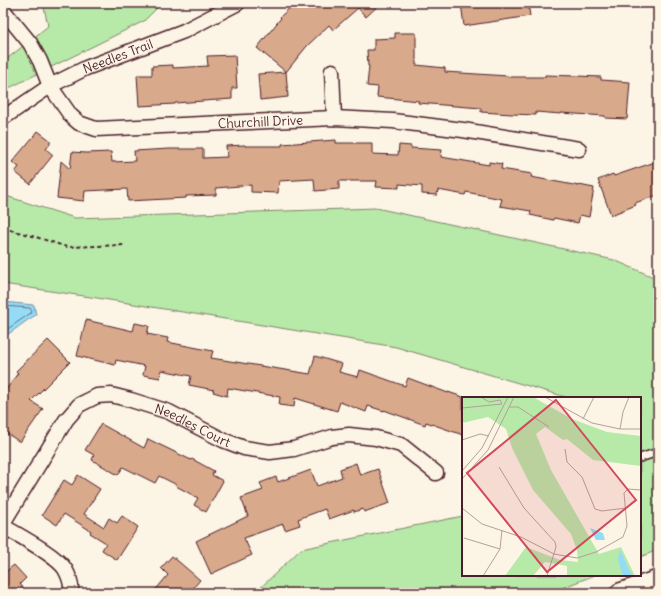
<svg xmlns="http://www.w3.org/2000/svg" width="661" height="596" font-family="Delius,sans-serif">
<style>
.green{fill:#b7e9a9;stroke:#80846a}
.water{fill:#94dcf6;stroke:#7690a5}
.lines{fill:none;stroke-linecap:round;stroke-linejoin:round}
.shore{stroke:#686b7c;stroke-width:1}
.building{fill:#d9a98c;stroke:#4a1f2b}
.lane-casing{stroke:#4a1f2b;stroke-width:10}
.street-casing{stroke:#4a1f2b;stroke-width:17}
.secondary-casing{stroke:#4a1f2b;stroke-width:22}
.path{stroke:#4a1f2b;stroke-width:2;stroke-dasharray:4 3;stroke-linecap:butt}
.lane{stroke:#fcf5e5;stroke-width:7}
.street{stroke:#fcf5e5;stroke-width:14}
.secondary{stroke:#fcf5e5;stroke-width:19}
.labels{text-anchor:middle;dominant-baseline:central;stroke-width:3;stroke-linejoin:round;paint-order:stroke}
.street-label{font-size:13px;fill:#4a1f2b;stroke:#fcf5e5}
.inset-road{fill:none;stroke:#b59f9b;stroke-width:1}
.view{fill:#d1495b;fill-opacity:0.15;stroke:#d1495b;stroke-width:2}
.inset-edge{fill:none;stroke:#4a1f2b;stroke-width:2}
</style>
<rect width="100%" height="100%" fill="#fcf5e5"/>
<filter id="ink" filterUnits="userSpaceOnUse"><feTurbulence type="fractalNoise" baseFrequency=".025" numOctaves="2"/><feDisplacementMap in="SourceGraphic" scale="8" xChannelSelector="R" yChannelSelector="G"/><feConvolveMatrix kernelMatrix="1 2 1 2 8 2 1 2 1" color-interpolation-filters="sRGB"/></filter>
<g filter="url(#ink)">
<path class="green" d="M43,3h119l-18,18 -141,70v-29l45,-36z
M3,195l72,23 301,-10 238,52 44,19v271l-18,7v-159h-71l-173,-51 -299,-49 -94,-14z
M463,516v59h132l-46,18h-294l46,-44z"/>
<path class="water" d="M3,302l31,3 2,10c-12,6 -21,16 -33,22z"/>
<g class="lines">
<path class="shore" d="M3,306l27,2 2,3 -1,2 -28,19"/>
</g>
<path class="building" d="M295,3h86l-15,14 -8,-9 -25,22 -4,-5 -22,21 -21,26 -29,-24 24,-30 -1,-1z
M461,3h67l2,13 -66,10z
M395,33h21v32l29,3v4l63,4v1h37v-2l32,1 24,1v3l29,2 -3,37 -22,-1v-2l-44,-3v1l-25,-2v3l-24,-1 -31,-2v-4l-63,-5 1,-2 -42,-4 1,-10 -11,-1 2,-20h-1l-1,-16h7v-11l21,-1z
M235,55l2,33h-5v11l-57,4v1l-36,2 -2,-31h15v-9l21,-1v3l35,-2 -1,-10z
M286,72l2,25 -28,3 -2,-26z
M38,131l12,9v4l-4,5 7,6 -23,29 -15,-12 4,-5 -7,-5z
M336,140v3h36v11l26,1 1,-10 12,1v2l31,2 -1,7 48,8v-3l13,2 -1,5 31,5 -1,3 48,9v-1l15,3 -5,29 -9,-2 -2,8 -24,-5 -1,2 -23,-5 1,-4 -31,-5 2,-7 -36,-7 -1,3 -27,-5 -1,5 -15,-1v-8l-23,-2v4l-23,-1 1,-6h-38v8l-24,2 -1,-12 -35,2 -1,12 -27,-1v-7l-35,3v7l-30,1v2l-58,3 -1,-12 -42,2 -1,10 -27,-3 4,-37 9,8 2,-17 14,1 25,-1 1,10 23,-1 -1,-10 35,-2h34v9l24,-1 -1,-11 19,-1v1h37v-2z
M658,161v34l-23,8 1,2 -25,10 -13,-35 15,-6 1,2z
M86,320l47,11 2,-8 14,3 -2,8 21,4 -1,4 46,9 -2,7 99,16 5,-18 27,8 -3,8 19,5 2,-7 45,16 3,-8 40,15v-1l15,5v38l-37,-13 -1,3 -41,-15v1l-16,-5 -2,6 -26,-10 -3,9 -42,-13 -1,9 -15,-2 1,-8 -52,-9 -1,8 -14,-4 1,-2 -25,-5 2,-9 -30,-6 -1,8 -17,-3 2,-9 -29,-6 -1,5 -38,-9z
M48,340l22,22 -39,39 12,8 -23,33 -17,-11v-37l15,-21 -2,-2z
M101,424l43,24 4,-9 43,21 1,-1 22,12 -2,4 11,6 -17,31 -12,-7 4,-7 -22,-12 1,-1 -18,-9 -4,7 -32,-16 -5,8 -26,-15 2,-5 -9,-5z
M356,463l4,12 18,-6 12,34 -26,9 -1,-3 -9,3v-2l-25,9 -4,-10 -27,10 2,6 -15,5 -2,-6 -39,14 8,17 -41,19 -15,-33 52,-25 -7,-18 22,-8 -3,-7 16,-6 2,5 33,-12 6,16 25,-9 -2,-8z
M78,475l22,14 -16,25 20,13 5,-9 8,5 5,-7 16,11 -21,33 -15,-10 4,-7 -16,-10 1,-2 -27,-17 -7,11 -15,-10 22,-35 8,5z
M172,556l28,24 -6,7 7,6h-48l15,-18 -7,-7z
M14,565l12,13 -6,6 8,9h-25v-19z"/>
<g class="lines">
<defs>
<path id="lane" d="M640,458l18,-6"/>
<g id="street">
<path id="s1" d="M3,10l27,33 10,18 10,25 21,30 8,7 17,6 238,-11 59,3 70,9 116,19"/>
<path d="M332,71l2,47"/>
<path id="s2" d="M3,118l47,-32 36,-18 98,-37 54,-28"/>
<path id="s3" d="M3,523l63,-103 13,-15 18,-9 14,-1 20,5 38,12 54,28 21,8 26,4 24,-3 38,-12 17,-2 27,3 25,7 35,28"/>
<path d="M3,526c15,9 53,29 62,43 4,7 7,16 6,24"/>
</g>
<path id="secondary" d="M620,593l38,-13"/>
</defs>
<use href="#lane" class="lane-casing"/>
<use href="#street" class="street-casing"/>
<use href="#secondary" class="secondary-casing"/>
<path class="path" d="M3,228l33,9 31,10 58,-2"/>
<use href="#lane" class="lane"/>
<use href="#street" class="street"/>
<use href="#secondary" class="secondary"/>
</g>
</g>
<g class="labels">
<g class="street-label">
<text stroke="none"><textPath href="#s2" startOffset="131">Needles Trail</textPath></text>
<text stroke="none"><textPath href="#s1" startOffset="320">Churchill Drive</textPath></text>
<text stroke="none"><textPath href="#s3" startOffset="262">Needles Court</textPath></text>
</g>
</g>
<g transform="translate(462 397)">
<rect width="179" height="179" fill="#fcf5e5"/>
<path d="M0,0h71l39,22 35,13 34,4v30l-48,-6 -26,-21 -4,1 -18,-13 -9,7 15,36 48,84 22,-7 14,29h-68v-10l-22,-4 -12,14h-28l21,-29 34,13 18,2 -1,-12 -6,-16 -38,-44 -21,-42 -6,-19 -18,-12 -26,6z" fill="#b7e9a9"/>
<path d="M128,131l13,5 2,7h-9zM158,152l9,21 4,6h-10l-5,-16z" fill="#94dcf6"/>
<path class="inset-road" d="M83,0l47,26 28,6h21M47,10h9l31,20M0,11l40,-4 -2,-4 -11,2 -8,-5M121,22l11,-22M158,32l3,-17 6,-15M0,43l18,-6 9,2M103,52l2,13 15,15 13,32 7,2 24,-3M37,70l25,41 31,34 1,5 -9,29M0,74l20,-23 26,-51M0,82l26,-29 26,-53M0,111l20,16 39,13 33,17 23,4 19,-6 27,-15 4,-11 -3,-33 4,-4 13,1M2,141l36,11M21,179l17,-27 2,-19"/>
<path class="view" d="M94,3l80,100 -89,72 -80,-99z"/>
<rect width="179" height="179" class="inset-edge"/>
</g>
<rect width="661" height="596" fill="none" stroke="#fcf5e5" stroke-width="16"/>
<rect x="8" y="8" width="645" height="580" fill="none" stroke="#4a1f2b" stroke-width="1.5" filter="url(#ink)"/>
</svg>
